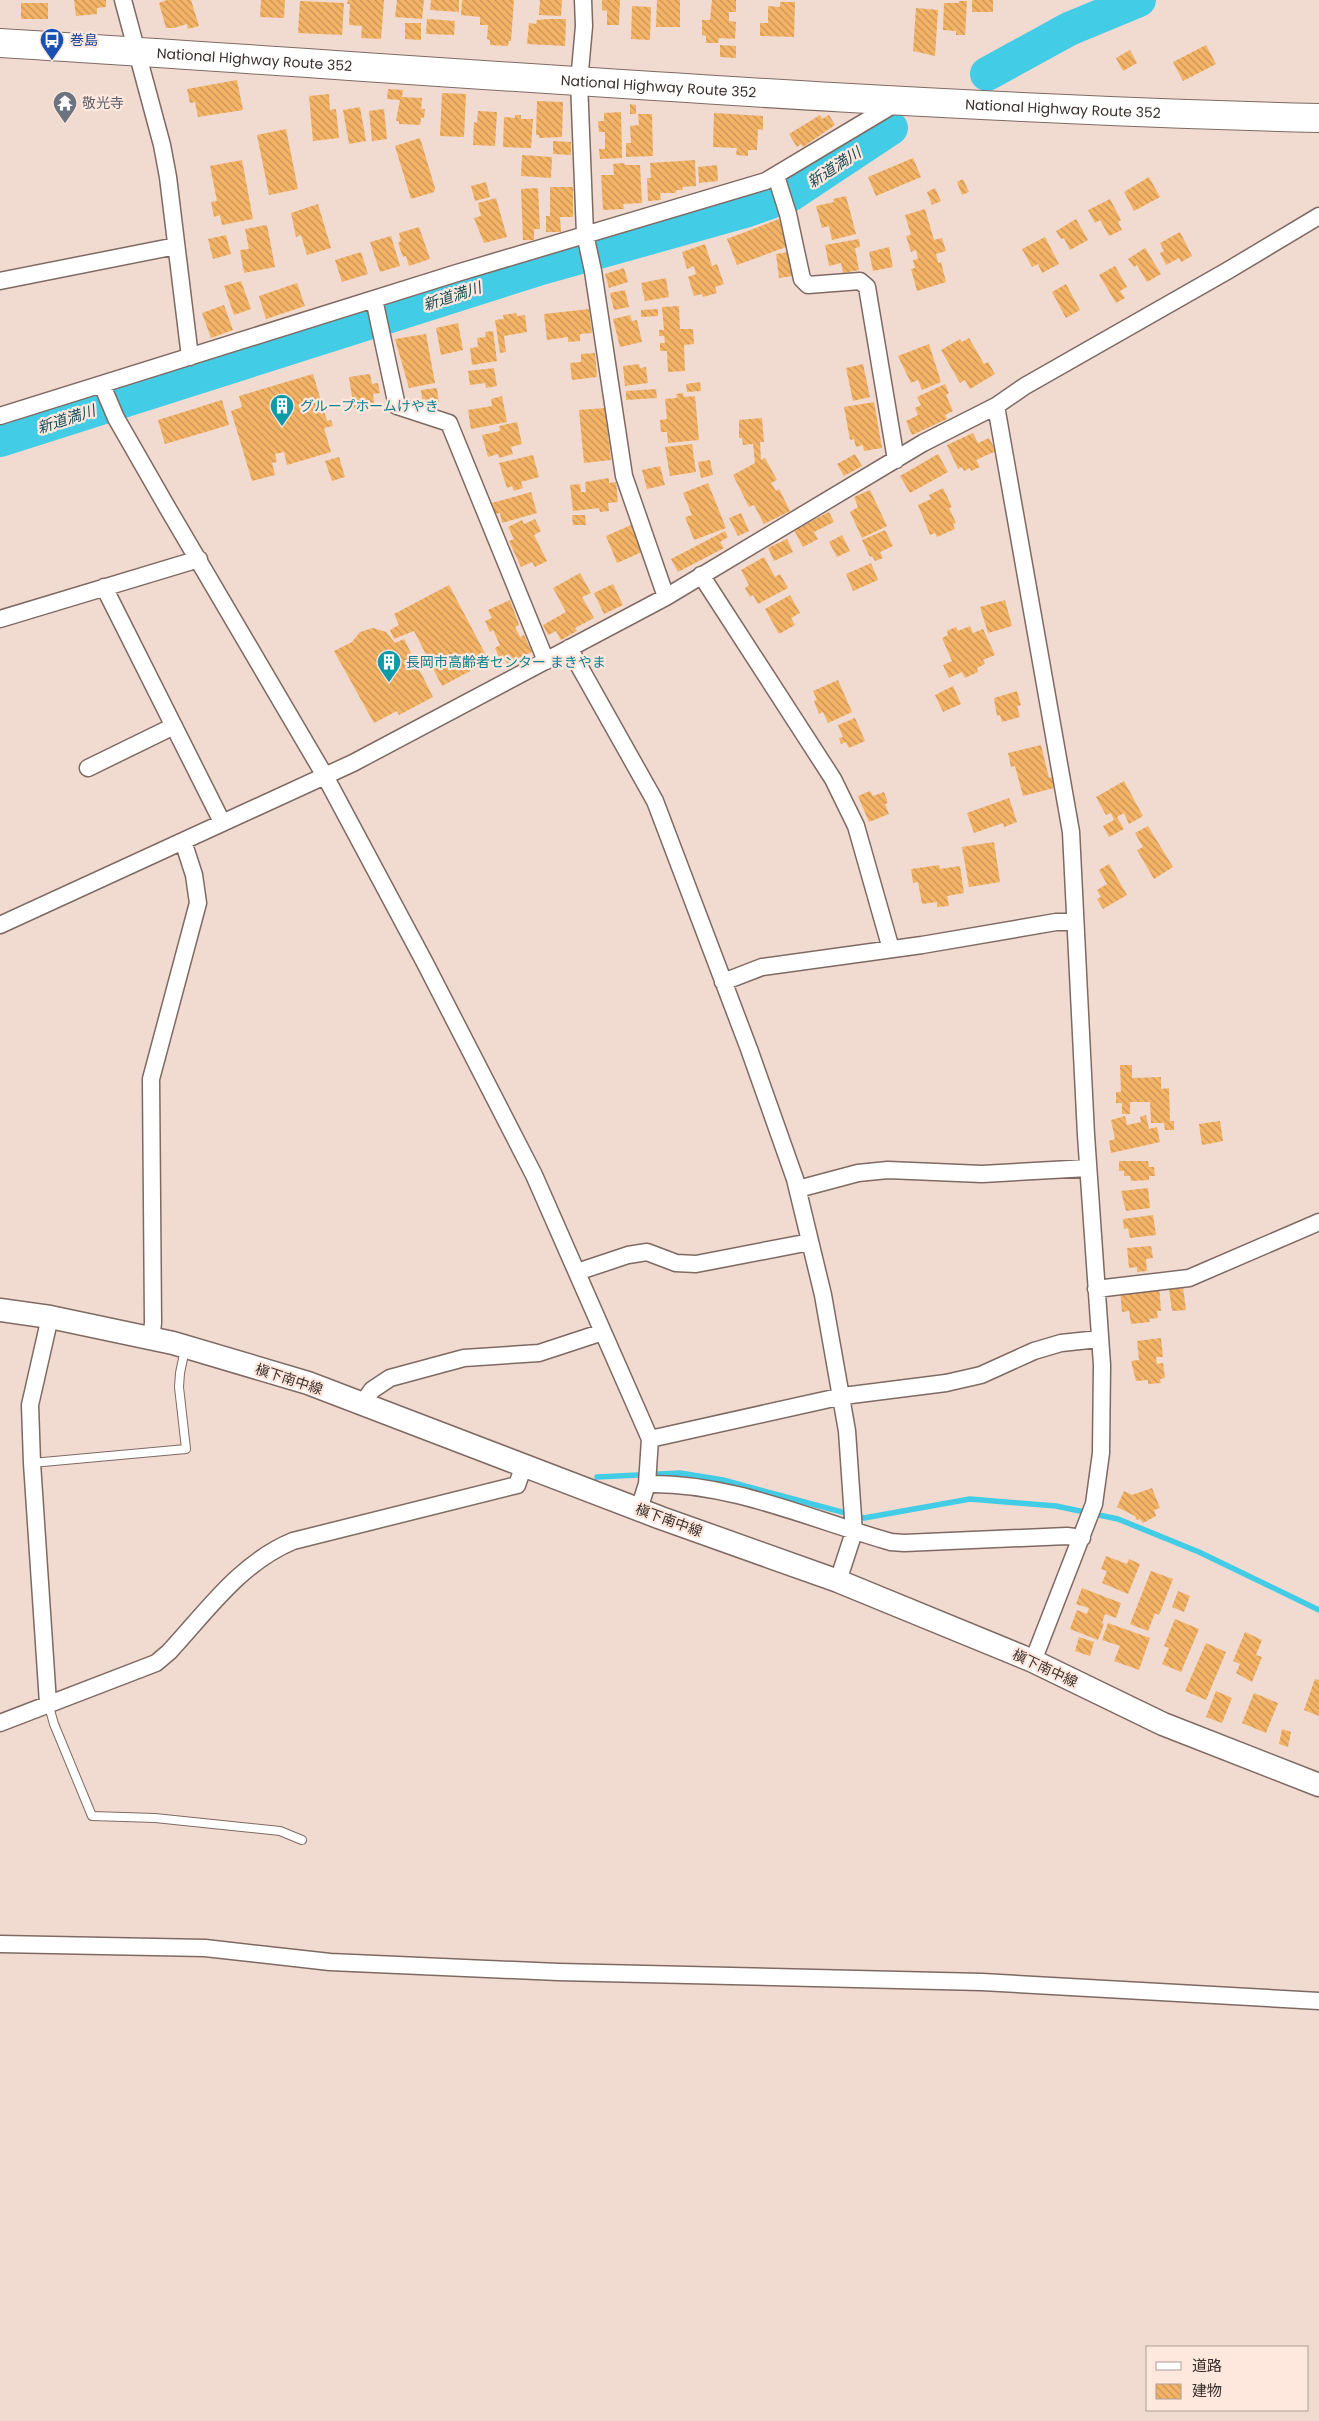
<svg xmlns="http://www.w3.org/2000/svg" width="1319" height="2421" font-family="Poppins,'Noto Sans JP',sans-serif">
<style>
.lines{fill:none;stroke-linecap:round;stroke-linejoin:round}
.stream{stroke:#43cce5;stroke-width:5.5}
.river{stroke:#43cce5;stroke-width:34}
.building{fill:url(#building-back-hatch)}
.lane-casing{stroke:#7e6a62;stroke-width:10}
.street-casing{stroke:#7e6a62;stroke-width:19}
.secondary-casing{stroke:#7e6a62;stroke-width:25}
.highway-casing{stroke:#7e6a62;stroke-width:30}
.lane{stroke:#fff;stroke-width:8}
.street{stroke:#fff;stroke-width:16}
.secondary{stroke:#fff;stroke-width:22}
.highway{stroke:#fff;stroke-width:28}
.labels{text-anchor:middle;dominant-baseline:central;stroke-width:4.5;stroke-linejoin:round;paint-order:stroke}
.transit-label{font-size:14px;fill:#164399;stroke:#fee7dd;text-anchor:start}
.street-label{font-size:14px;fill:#39302d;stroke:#fee7dd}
.worship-label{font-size:14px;fill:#5b616d;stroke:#fee7dd;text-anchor:start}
.culture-label{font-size:14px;fill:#0d838f;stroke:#fee7dd;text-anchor:start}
.water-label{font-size:15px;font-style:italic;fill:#164f5a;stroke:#fee7dd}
</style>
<defs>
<pattern id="building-back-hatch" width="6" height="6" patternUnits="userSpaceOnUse" patternTransform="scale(1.25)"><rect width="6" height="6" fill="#f4b467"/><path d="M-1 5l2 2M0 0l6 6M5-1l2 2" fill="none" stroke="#c79355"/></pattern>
</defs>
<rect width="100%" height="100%" fill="#f1dad0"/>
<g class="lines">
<path class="stream" d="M597,1477l83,-4 43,7 141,38 106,-19 86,7 62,13 81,33 120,58"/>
<path class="river" d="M987,74l82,-45 70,-29
M0,440l538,-171 207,-58 45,-16 101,-67"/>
</g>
<path class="building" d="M74,0h32v7l-9,1v6l-21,2z
M167,0h24l8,26 -11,3 -1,-5 -13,4h-8l-7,-25z
M261,0h24l-1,18 -24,-1z
M348,0h36l-3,39 -20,-1 1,-12 -13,-1 1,-21h-3z
M397,0h27l-2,19 -27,-2z
M431,0h28v12l-29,-2z
M462,0h52l-3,41h-2l-1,5 -18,-1v-5l-3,-1 1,-14h-8v-8l-19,-2z
M540,0h22l-1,16 -22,-1z
M602,0h18l-1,25h-12v-14l-5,-1z
M657,0h23v27h-24z
M712,0h24v12h-7v9l7,1 -1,17 -16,-1 -1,5h-12v-7l-4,-1v-15h8z
M972,0h21v12h-21z
M300,1l44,2 -2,32 -44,-2z
M959,1h8l-2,34h-9v-4l-13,-1 1,-27h15z
M780,2h15l-1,35 -34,-1v-13h8v-17l12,1z
M21,3h27v16h-27z
M632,6l19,1 -1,33 -19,-1z
M916,8l22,2 -3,46 -22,-5z
M427,19l28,2 -1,14 -28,-1z
M549,19h17l-1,27 -38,-2 2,-21 7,1 1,-4z
M405,23h16v17l-16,-1z
M720,45l16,1v12l-16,-1z
M1206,45l10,19 -33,17 -10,-19z
M1130,50l7,13 -14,8 -7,-13z
M237,80l6,30 -45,7 -3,-15 -5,1 -3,-14z
M388,89l15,1 -1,7 20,1 -1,11h4l-1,9h-3l-1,7 -21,-1v-3h-3l4,-21 -13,-1z
M442,93l24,1 -2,43 -24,-1z
M329,94l1,16 6,-1 3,29 -26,3 -4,-45z
M537,101l26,1 -1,35 -23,1v-3h-3z
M630,104l6,1v9h-6z
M360,107l6,34 -17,3 -6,-34z
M384,109l3,30 -15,2 -3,-30z
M478,111l19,1 -2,34 -22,-1 1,-23 3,1z
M621,112l1,46 -22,1 -1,-10h6v-17h-6l-1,-11h6v-8z
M714,113l49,3v14l-5,-1 -1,21h-9v6l-12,-1 1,-7 -24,-1z
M638,114h14l1,42 -27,1v-14h5l-1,-17 9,-1z
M515,115h6v4h12l-2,29 -28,-1 1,-30 11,1z
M820,115l2,4 7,-4 6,10 -32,22 -2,-3 -4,3 -8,-13z
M286,129l12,60 -29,6 -12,-60z
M420,138l15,50 -1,4 -23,7 -16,-53z
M553,141l18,1v13l-18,-1z
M522,155l30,2 -1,21 -30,-2z
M913,158l8,19 -45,19 -8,-19z
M242,160l11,59 -31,6 -2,-10 -6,2 -3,-15 6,-1 -7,-35z
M695,160l1,26 -14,1 1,3h-7v3h-16l1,7 -13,1 -1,-23h4l-1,-15z
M624,163l1,2h15l2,38 -19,1 1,5 -21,1 -2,-35h13l-1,-11z
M717,165l1,16 -19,2 -1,-16z
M1149,177l11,20 -26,14 -10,-19z
M963,179l6,13 -7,3 -5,-13z
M486,182l4,15 -15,4 -4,-15z
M550,187h23v30h-13l1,15h-15v-16h4z
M538,188l2,41h-6v11h-11l-2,-51z
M935,188l6,13 -9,4 -5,-13z
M846,196l10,38 -24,6 -3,-14 -7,2 -6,-22 18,-4 -1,-3z
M496,198l11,39 -23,6 -10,-25 7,-2 -3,-13z
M1110,199l11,21 -3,2 4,8 -13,6 -9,-16 -5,3 -7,-13z
M318,204l13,44 -24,7 -6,-20 -5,2 -5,-24z
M925,209l9,31 8,-2 4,13 -10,3 2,9 3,-1 5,20 -29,9 -6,-22 4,-1 -2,-8 5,-1 -2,-9 -5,2 -5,-16 5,-1 -6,-20z
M779,219l10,27 -52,19 -10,-26z
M1076,219l12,21 -18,10 -6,-12 -3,1 -5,-8z
M267,225l8,42 -31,6 -4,-23 9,-1 -4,-20z
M419,227l11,32 -21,7 -3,-10 -3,1 -5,-14 3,-2 -2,-8z
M1180,232l12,24 -11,6 -2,-4 -13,7 -6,-12 4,-2 -4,-8z
M226,235l5,19 -18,5 -5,-20z
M391,236l9,30 -20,6 -10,-30z
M1045,237l14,27 -17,9 -4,-9 -6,3 -10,-18z
M859,239l1,8 -5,1 4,22 -16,3 -2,-10 -12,3 -4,-21z
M705,244l7,22 5,-2 7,20 -9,3 2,6 -14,4 -1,-3 -8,2 -6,-19 8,-3 -2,-8 -7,3 -5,-17z
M889,247l4,20 -20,4 -4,-19z
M1145,248l16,26 -14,8 -10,-17 -3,2 -6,-8z
M361,252l7,22 -26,8 -7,-22z
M789,252l4,24 -14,2 -3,-24z
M1115,266l12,21 -7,4 5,7 -9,5 -17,-28z
M624,268l4,14 -19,6 -4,-14z
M666,278l3,19 -24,4 -4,-18z
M241,281l10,28 -17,6 -10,-29z
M297,283l8,23 -39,13 -7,-23z
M1066,284l14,26 -14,8 -14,-26z
M625,290l4,17 -15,3 -4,-17z
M224,305l9,25 -22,8 -9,-25z
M679,306l1,23h13l1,15 -10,1 1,26 -17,1 -1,-21h-7v-8h5l-1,-7h-5v-6h5l-2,-23z
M589,309l3,24 -12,1v7l-12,1v-5l-21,3 -3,-26z
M658,309v7l-17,1v-7z
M516,313l1,3 8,-1 2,17 -23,4 2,16 -6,1 -5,-33 9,-1 -1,-4z
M630,315l2,6 5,-1 5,22 -22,5 -7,-28z
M458,323l5,27 -22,5 -5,-27z
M493,331l4,30 -25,4 -2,-17 8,-1 -1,-9 9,-1 -1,-5z
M426,334l9,49 -26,5 -14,-49z
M969,338l15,26 4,-2 7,12 -25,15 -5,-9 -5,3 -19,-33 19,-11 2,3z
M929,344l12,38 -19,8 -4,-10 -7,3 -13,-27z
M595,353l2,24 -25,3 -2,-17 11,-1v-8z
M639,364l1,4 6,-1 2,16 -23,3 -2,-20z
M863,364l7,33 -17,4 -7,-33z
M494,368l3,18 -11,2 -1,-5 -15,2 -2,-14z
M313,374l14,47 4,-1 2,6 -9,2 7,24 -44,13 -3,-13 -9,2 2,8 -5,1 3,12 -23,6 -21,-70 11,-4 -3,-11z
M370,374l2,10 6,-1 2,10 -7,1 2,13 -21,3 -5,-33z
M700,382l1,9 -14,1 -1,-8z
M945,384l4,9 -3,2 7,16 -8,4 2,4 -35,16 -6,-14 12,-6 -3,-7 6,-3 -4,-8z
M437,388l2,17 -13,2 -1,-8h-3l-1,-9z
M656,389l1,9 -31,2v-9z
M683,393l1,4 11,-1 4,44 -31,3 -1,-11h-6l-1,-12 7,-1 -2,-20 12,-1 -1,-4z
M502,396l5,26 -36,7 -3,-19 24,-4 -1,-7z
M222,400l7,25 -64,19 -7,-24z
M874,402l8,46 -18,3 -1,-6 -7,2 -2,-8 -4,1 -6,-33z
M605,408l6,52 -27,3 -5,-53z
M762,418l2,24h-4l1,18 4,-2 12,22 -6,3 5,8 3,-2 11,22 -26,13 -10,-19 -5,2 -16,-32 22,-12 -2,-19 -10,1 -1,-7h-3v-18z
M517,422l5,22 -11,3 2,7 -14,4 -1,-4 -10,3 -6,-22 18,-4 -1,-5z
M973,433l5,10 11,-5 7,13 -20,9 4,7 -9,4 -1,-3 -6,3 -2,-4 -4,2 -11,-24z
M692,444l4,28 -26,4 -5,-29z
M855,454l7,12 -18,10 -7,-12z
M938,454l10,18 -38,21 -10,-17z
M533,455l6,22 -18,5 2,6 -9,3 -2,-5 -5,2 -8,-25z
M339,457l6,20 -13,4 -7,-20z
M710,460l3,15 -12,3 -3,-16z
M660,466l5,19 -18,4 -5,-19z
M609,478v5l7,-1 2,20 -10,1 1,8 -9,1 -1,-4 -26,3 -3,-26 10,-1 1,8h5l-1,-10z
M708,483l18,45 -32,12 -9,-23 7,-2 -9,-22z
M943,488l9,19 -3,1 7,15 -3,1 2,5 -18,8 -2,-4 -5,2 -12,-30 13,-6 -2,-4z
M870,490l17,36 -25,12 -12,-26 8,-5 -4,-10z
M531,492l6,21 -35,10 -2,-10 -5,1 -3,-11z
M829,512l5,10 -20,10 4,7 -15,8 -9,-17z
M741,513l8,18 -11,5 -9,-18z
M572,515h13l1,10h-13z
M535,519l6,12 -7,4 13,26 -12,6 -3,-5 -11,5 -12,-26 5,-2 -6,-12 14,-7 2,4z
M631,525l11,27 -25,11 -11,-27z
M885,530l8,16 -13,6 3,6 -8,3 -3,-5 -2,1 -8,-17z
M725,531l3,6 -8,5 4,6 -46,24 -7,-13z
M842,535l8,16 -13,6 -8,-15z
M787,539l6,13 -19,9 -6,-13z
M764,557l11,20 5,-3 8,14 -30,16 -5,-9 -3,2 -5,-9 4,-3 -8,-15z
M871,563l7,17 -25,11 -7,-17z
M580,573l11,20 -9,4 12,21 -19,10 2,3 -16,9 -5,-9 -8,4 -5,-10 23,-13 -13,-24z
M613,584l10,21 -19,9 -10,-21z
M449,585l40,76 -47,25 -28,-55 -20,8 -4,-9 9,-5 -5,-11z
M790,595l10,18 -9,5 4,7 -16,9 -14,-25z
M510,600l9,25 -4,2 5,10 4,-2 8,17 -25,12 -4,-9 -4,2 -4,-9 5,-3 -7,-15 -3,2 -5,-11 7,-3 -4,-8z
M1005,600l7,26 -24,7 -8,-26z
M970,626l3,7 10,-4 12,26 -12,5 2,4 -8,4 1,4 -13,6 -3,-6 -13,6 -6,-13 9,-4 -10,-23 6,-3 -1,-4 9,-4 2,4z
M373,628l13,4 9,11 9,-4 29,58 -34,18 -2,-4 -23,12 -40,-72 18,-9 8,-10z
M838,680l14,32 -24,11 -5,-11 -4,2 -5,-13 3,-1 -4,-9z
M953,686l8,18 -18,8 -8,-17z
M1017,691l4,14 -4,1 3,11 -18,5 -2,-7 -3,1 -3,-18z
M855,718l10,23 -16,7 -3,-6 -5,2 -2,-6 4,-1 -5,-12z
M1041,745l8,33 3,-1 2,11 -31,8 -8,-30 -4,1 -3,-14z
M1124,781l19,35 -14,8 -5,-11 -7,4 7,12 -15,8 -6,-11 11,-6 -3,-7 -5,2 -10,-18z
M870,791l3,5 11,-4 4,11 -3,1 4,10 -20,8 -11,-26z
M1009,798l8,24 -13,5 -1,-4 -29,10 -7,-20z
M1148,826l25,41 -19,12 -17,-29 6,-3 -8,-14z
M994,842l6,40 -31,5 -7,-40z
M1109,864l18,31 -24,14 -6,-10 4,-2 -4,-7 10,-6 -8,-14z
M939,865l1,4 20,-3 4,27 -17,3 2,10 -12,1v-5l-15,2 -4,-22 -5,1 -2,-14z
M1120,1065h12v13l29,-1v12l8,-1 1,33h4v9h-9l-1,-7h-13l-1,-21h-20v12h-8v-11h-6v-11h5z
M1146,1115l3,14 8,-2 3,15 -49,11 -2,-12 6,-2 -4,-19 14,-4 2,9 14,-3 -1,-5z
M1220,1121l3,20 -21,4 -3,-21z
M1119,1161h29l1,6h5l1,9h-6v4l-18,1 -1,-5h-6v-5h-5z
M1148,1188l2,20 -24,3 -5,-20z
M1153,1215l3,20 -26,3 -2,-10 -4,1 -1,-10z
M1151,1246l2,12 -7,1 1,12 -10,1v-5l-8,1 -2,-20z
M1159,1285l2,26h-4l1,7 -9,1 1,3 -19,2 -2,-13 -7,1 -2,-23z
M1183,1287l3,23 -14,1 -3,-22z
M1161,1338l2,19h-7l1,7 6,-1 2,15 -5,1 1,4 -13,1v-4l-12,1 -5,-20 8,-1 -2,-19z
M1152,1488l8,20 -6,2 2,6 -13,7 -3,-4 -3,1 -2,-4 -18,-9 7,-16 8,4z
M1106,1556l21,8 2,-5 11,5 -12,30 -26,-11 5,-12 -6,-2z
M1151,1571l22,8 -14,36 -4,-2 -7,18 -18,-7z
M1082,1588l39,15 -5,15 -11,-4 -3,9 2,1 -6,16 -28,-11 7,-19 10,4 2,-6 -13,-4z
M1178,1591l12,5 -6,16 -12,-5z
M1175,1619l24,10 -18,43 -19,-8 7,-16 -5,-2z
M1108,1623l42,15 -11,32 -25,-9 6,-15 -18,-6z
M1245,1632l17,8 -6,15 6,2 -10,25 -16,-9 4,-9 -7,-3z
M1079,1637l15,5 -4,14 -15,-5z
M1206,1643l20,9 -20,48 -21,-9z
M1315,1679l4,1v36l-15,-6z
M1216,1691l16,7 -10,25 -16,-6z
M1254,1693l24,10 -12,30 -24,-10z
M1282,1729l9,3 -3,15 -9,-3z"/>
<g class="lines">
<defs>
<path id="lane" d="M32,1463l154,-14 -7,-62 1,-14 5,-24
M48,1703l6,21 38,92 63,2 125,13 22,9"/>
<path id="street" d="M123,0l39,145 6,32 22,180
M583,0l1,26 -5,56 6,152 8,37 31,205 42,121
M776,176l12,38 14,65 6,6 52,-4 7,6 29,173
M0,281l176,-35
M374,299l23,107 52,17 97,238
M102,385l14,33 51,89 158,269 100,187 109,212 116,264 -3,45 -8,25
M996,406l75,426 15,303 16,230 -1,88 -7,51 -61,157
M0,416l457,-143 309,-92 132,-79
M701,575l132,204 23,47 35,123
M104,587l118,235
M0,619l199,-60
M569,648l86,153 94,248 46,130 28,116 24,136 7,101 -16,49
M88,768l86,-42
M0,925l353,-162 313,-166 257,-154 73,-37 29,-20 202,-115 92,-55
M723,982l39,-15 160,-22 134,-23h19
M798,1189l60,-16 30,-3 94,4 106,-6
M577,1272l51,-17 19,-3 29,11 20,1 114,-22
M1096,1289l93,-11 130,-56
M151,1339l2,-16 -2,-244 47,-176 -4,-28 -11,-34
M362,1404l10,-14 18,-12 74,-20 75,-5 64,-21
M650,1439l193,-43 103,-13 35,-8 53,-24 27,-8 38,-4
M647,1484c84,-2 165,36 244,58l13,1 163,-7 15,2
M48,1703l-16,-240 -2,-58 20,-88
M0,1723l156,-60 13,-11c38,-41 71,-89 124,-111l224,-56 7,-20
M0,1944l205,4 125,14 228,10 424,10 337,19"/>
<path id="secondary" d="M0,1310l50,7 123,26 135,40 353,135 177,63 195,80 130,63 156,61"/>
<g id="highway">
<path id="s1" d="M0,43c439,27 879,64 1319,75"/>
</g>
</defs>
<use href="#lane" class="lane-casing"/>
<use href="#street" class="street-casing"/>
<use href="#secondary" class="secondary-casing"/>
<use href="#highway" class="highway-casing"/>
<use href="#lane" class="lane"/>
<use href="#street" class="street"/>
<use href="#secondary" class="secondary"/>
<use href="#highway" class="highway"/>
</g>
<defs>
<symbol id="bus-pin" viewBox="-11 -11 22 30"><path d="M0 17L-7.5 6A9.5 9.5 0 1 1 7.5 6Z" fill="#1a4fb4" stroke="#fee7dd"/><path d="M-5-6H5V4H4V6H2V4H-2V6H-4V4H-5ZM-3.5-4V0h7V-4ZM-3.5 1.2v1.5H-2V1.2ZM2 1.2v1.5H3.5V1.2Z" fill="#fff"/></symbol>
<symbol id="temple-pin" viewBox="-11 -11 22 30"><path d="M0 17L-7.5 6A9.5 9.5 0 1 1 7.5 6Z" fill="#6b7280" stroke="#fee7dd"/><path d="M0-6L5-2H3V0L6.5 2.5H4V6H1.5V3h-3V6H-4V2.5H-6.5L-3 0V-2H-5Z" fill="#fff"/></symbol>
<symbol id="building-pin" viewBox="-11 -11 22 30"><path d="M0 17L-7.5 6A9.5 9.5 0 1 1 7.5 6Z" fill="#0f9aa8" stroke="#fee7dd"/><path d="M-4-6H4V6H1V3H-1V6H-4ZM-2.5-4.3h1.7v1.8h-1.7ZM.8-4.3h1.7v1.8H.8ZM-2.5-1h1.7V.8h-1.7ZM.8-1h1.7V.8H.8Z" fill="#fff"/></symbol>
</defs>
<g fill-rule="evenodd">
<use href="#bus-pin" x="38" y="26" width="28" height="38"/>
<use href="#temple-pin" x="51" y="89" width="28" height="38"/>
<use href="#building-pin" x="268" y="392" width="28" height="38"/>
<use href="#building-pin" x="375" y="648" width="28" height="38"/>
</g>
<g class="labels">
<g class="transit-label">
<text x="70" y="40">巻島</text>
</g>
<g class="street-label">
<text stroke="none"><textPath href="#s1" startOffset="255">National Highway Route 352</textPath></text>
<text stroke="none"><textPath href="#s1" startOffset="660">National Highway Route 352</textPath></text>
<text stroke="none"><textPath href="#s1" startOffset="1065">National Highway Route 352</textPath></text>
<text transform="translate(289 1379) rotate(18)">槇下南中線</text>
<text transform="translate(669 1520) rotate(20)">槇下南中線</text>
<text transform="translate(1045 1668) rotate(25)">槇下南中線</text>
</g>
<g class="worship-label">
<text x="82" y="103">敬光寺</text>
</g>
<g class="culture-label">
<text x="300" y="406">グループホームけやき</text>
<text x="406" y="662">長岡市高齢者センター まきやま</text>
</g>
<g class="water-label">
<text transform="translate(834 167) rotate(-33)">新道満川</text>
<text transform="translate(452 296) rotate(-18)">新道満川</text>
<text transform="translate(66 419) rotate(-18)">新道満川</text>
</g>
</g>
<rect x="1146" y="2346" width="162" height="65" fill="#fee7dd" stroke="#af9e97"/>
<rect x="1156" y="2362" width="25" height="8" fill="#ffffff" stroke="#af9e97"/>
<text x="1192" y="2371" font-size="15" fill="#39302d">道路</text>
<rect x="1156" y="2384" width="25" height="15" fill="url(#building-back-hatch)" stroke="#af9e97"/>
<text x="1192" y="2396" font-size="15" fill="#39302d">建物</text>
</svg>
